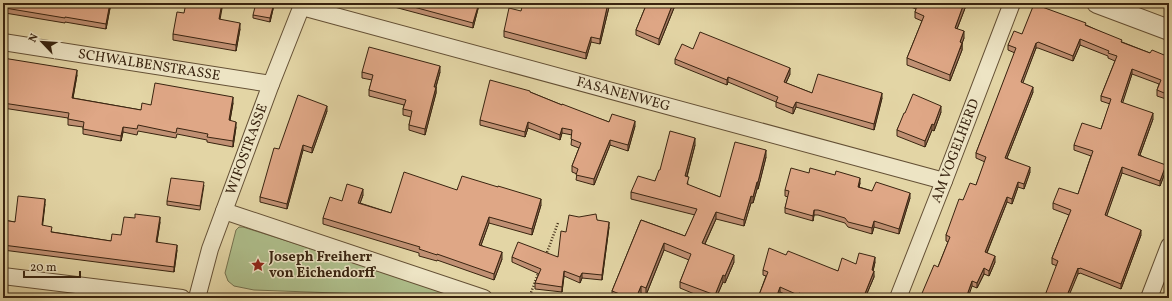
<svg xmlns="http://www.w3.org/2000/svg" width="1172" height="301" font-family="Vollkorn,serif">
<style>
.green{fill:#aebe8b;stroke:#74714e}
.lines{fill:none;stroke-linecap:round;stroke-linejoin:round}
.minor-casing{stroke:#645035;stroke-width:18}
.tertiary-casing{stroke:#645035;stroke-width:22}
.path{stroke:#392410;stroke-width:2.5;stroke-dasharray:1 2;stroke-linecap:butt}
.minor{stroke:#ede4c4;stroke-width:16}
.tertiary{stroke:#ede4c4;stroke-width:20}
.wall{fill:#c09073;stroke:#392410}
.shaded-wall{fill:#9c755e;stroke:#392410}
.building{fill:#dfa786;stroke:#392410}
.labels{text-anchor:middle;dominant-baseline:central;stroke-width:3;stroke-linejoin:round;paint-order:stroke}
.street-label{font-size:14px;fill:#392410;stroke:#ede4c4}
.poi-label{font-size:14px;font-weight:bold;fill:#392410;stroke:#ede4c4;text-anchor:start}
</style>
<rect width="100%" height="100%" fill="#e3d5a5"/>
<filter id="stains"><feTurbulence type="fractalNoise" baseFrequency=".005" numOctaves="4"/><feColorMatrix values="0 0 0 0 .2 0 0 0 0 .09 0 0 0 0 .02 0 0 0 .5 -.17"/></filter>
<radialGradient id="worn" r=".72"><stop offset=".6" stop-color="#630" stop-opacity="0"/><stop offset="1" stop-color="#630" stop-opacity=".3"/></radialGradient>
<path class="green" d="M239,227h4l205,65v3l-3,2 -191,-7 -20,-4 -6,-5 -3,-8 11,-43z"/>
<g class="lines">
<defs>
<g id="minor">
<path id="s1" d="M302,7l642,174"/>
<path id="s2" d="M3,42l268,42"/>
<path d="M224,211l260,87"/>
<path d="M3,276l179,22"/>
<path id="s3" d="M197,298l13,-49 61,-165 32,-81"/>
<path id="s4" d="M898,298l46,-117 68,-178"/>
<path d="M1149,298l20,-52"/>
</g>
<path id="tertiary" d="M1097,3l72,27"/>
</defs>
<use href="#minor" class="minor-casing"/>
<use href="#tertiary" class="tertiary-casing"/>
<path class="path" d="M546,255l12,-32
M529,298l10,-27"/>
<use href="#minor" class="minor"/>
<use href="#tertiary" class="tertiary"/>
</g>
<path class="wall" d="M5,3h123l-1,4 -16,-4 -5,26 -41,-7v1l-60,-10z
M383,3h96v2l-6,23 -90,-24z
M610,3l-10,41 -9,-2 -5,17 -82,-22v-6l17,-20z
M647,3h29l-17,42 -23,-10v-5z
M874,3h8l-1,2z
M901,3h66l-10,26 7,9 -2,5v7l-12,31 -43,-16v-7l15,-37 -7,-3v-6l1,-3z
M274,5l-4,17 -17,-4v-3z
M220,20l20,9 -4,22 -63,-11v-6z
M1086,25l36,17 28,11 19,4v43l-12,-4v-6l2,-6 -27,-10 -10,29 31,16 -13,36 26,15 -6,16 -38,-13 -16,43 35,19 -20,54 -41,-16 -1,1 -27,-10v-6l17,-43 -16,-6v-6l25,-9 13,-38 -17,-6v-5l27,-16 9,-25 -9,-3v-5l14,-35 -7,-3v-2l-28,-11 -7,16 -35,-13h-2l-14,35 11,9 -26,66 23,14 -6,17 -6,-2 -6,17 -5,-2 -20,51 8,9 -6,14 -5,-2 -7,14 -5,-2 -34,-19 10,-25 -2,-1v-6l17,-35 13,-15 9,-23 -9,-4v-5l39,-100 -7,-3v-5l14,-11z
M693,49l97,25 -4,9 26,10 70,5 -8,32 -78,-23 -3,7 -17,-7v-5l-48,-20 -1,3 -52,-21v-5z
M3,58l74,17 -4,23 68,12 10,-5 82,-2 -3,17 6,7 -3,20 -26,-5v-2l-30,-6 -1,4 -38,-7 -1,4 -14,-3 -2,9 -38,-7v-7l-15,-2v-7l-65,-10z
M362,72h78l-4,15v6l-11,42 -16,-5v-5l2,-8 -8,-2v-6l1,-4 -35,-9v-6l3,-10 -10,-2z
M530,92l32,13 47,17 26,4 -7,25 -18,-6 -16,40 -18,-5 1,-6 -5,-2v-6l7,-18 -8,-3 1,-10 -10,-2 -2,7 -32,-12 -3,9 -45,-12v-5z
M327,111l-15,42 -9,-3 -16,59 -27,-7v-5l19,-48z
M941,112l-7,19 -2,-1 -7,17 -28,-11v-6l8,-17z
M695,145l-8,32 1,8 32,12 46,-40 -8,32h-1l-4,14h-2l-7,23 -28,-7 -11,25 29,18 -9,21 -2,-1 -7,16h-12l-24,-10v-6l9,-22 -25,-10 -18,45 -5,-2 -2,5h-27v-7l29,-71 44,16 10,-21 -64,-16v-7l24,-11 5,-11z
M809,173l51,10 -1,4 13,4 38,7 -11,36 -25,-7 -2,7 -24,-7 -3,-4 -27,-8h-4l-1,6 -28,-8v-5l3,-11 -3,-1v-6z
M204,185l-4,25 -33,-5v-4z
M457,190l84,15 -9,30 -43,-12 -8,22 21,14 -8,21 -57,-20v1l-18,-5v-3l-96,-29v-6l19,-17 21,-6 -3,8 31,10z
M45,204l-3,22 10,6 59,9 10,-6 39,-13 -3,20 20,8 -3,22 -171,-22v-30l12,2z
M597,220l12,7 -7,53 -20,-2 -2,5 -16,-7 -2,16 -27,-3v-6l4,-9 -27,-12v-5h46l8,-25z
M786,255l52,16 18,-7 19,-2 -2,9 1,6 -9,21h-71l-14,-6 -2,6h-19v-3l7,-19 -3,-1v-5z"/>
<path class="shaded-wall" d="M110,3h1l-5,26v-5z
M222,3h1l-4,22v-6z
M274,3v2l-4,17v-4z
M479,3v2l-6,23v-5z
M608,3h2l-10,41v-5z
M673,3h3l-17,42v-6z
M964,3h3l-12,31v-6z
M240,23v6l-4,22v-6z
M964,31v7l-4,11v-7z
M591,37v5l-5,17v-6z
M1080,39v6l-7,16v-5z
M962,43v7l-12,31v-6z
M1036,43v5l-15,40v-6z
M440,66v6l-6,21v-6z
M790,68v6l-6,13v-5z
M1132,69v5l-11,34v-6z
M77,70v5l-5,28v-5z
M728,77v5l-1,3v-5z
M436,87v6l-11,42v-6z
M1033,87v5l-28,71v-5z
M882,93v5l-8,32v-6z
M233,97v6l-4,23v-6z
M796,102v5l-3,7v-6z
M327,106v5l-15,42v-5z
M941,106v6l-7,19v-6z
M1153,113v6l-15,41v-5z
M635,121v5l-7,25v-6z
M236,122v5l-3,20v-6z
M528,122v6l-3,9v-5z
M932,124v6l-7,17v-6z
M123,127v5l-2,9v-5z
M562,128v5l-2,7v-5z
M695,138v7l-10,38v-7z
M610,140v5l-16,40v-6z
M303,145v5l-16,59v-5z
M766,150v7l-8,32v-7z
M1166,165v5l-6,16v-5z
M1030,167v5l-6,17v-5z
M1122,167v6l-17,48v-6z
M860,178v5l-2,9v-5z
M757,182v7l-4,14v-6z
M1018,182v5l-6,17v-5z
M363,189v6l-5,14v-6z
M910,193v5l-11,36v-5z
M751,196v7l-7,23v-6z
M1007,197v5l-22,55v-5z
M45,199v5l-3,27v-6z
M541,199v6l-9,30v-6z
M814,210v5l-1,6v-5z
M716,212v7l-14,31v-7z
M160,217v5l-4,25v-5z
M489,217v6l-10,28v-6z
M874,221v6l-2,7v-6z
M609,222v5l-7,53v-5z
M1141,230v5l-20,54v-5z
M664,243v7l-18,45v-7z
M177,245v5l-3,22v-5z
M502,252v7l-8,21v-6z
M734,255v7l-9,21v-7z
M995,256v6l-6,14v-5z
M875,257v5l-3,14v-6z
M984,268v6l-7,14v-5z
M1078,268v6l-10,24h-2z
M564,271v5l-2,16v-5z
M874,271v6l-9,21h-1v-2z
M582,273v5l-2,5v-6z
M723,275v7l-7,16h-1v-3z
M972,281v5l-4,12h-2z
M641,286v7l-2,5h-3z
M780,287v5l-2,6h-2z"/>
<path class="building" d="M5,3h105l-4,21 -41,-7v1l-60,-10z
M186,3h36l-3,16 21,4 -4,22 -63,-11 4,-22 7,1z
M256,3h18l-4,15 -17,-3z
M399,3h80l-6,20z
M523,3h85l-8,36 -9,-2 -5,16 -82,-22 5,-23 12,3z
M647,3h26l-14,36 -23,-9z
M918,3h46l-9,25 9,3 -4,11 2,1 -12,32 -43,-17 17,-42 -9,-4z
M1034,4l52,19 -1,2 37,15 -1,2 29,11 2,-3 17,7v38l-12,-5 4,-10 -29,-11 -11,33 32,11 -15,42 28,10 -6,16 -38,-14 -17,48 36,15 -20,54 -41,-16 -1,1 -1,-1 -12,30h-22l14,-37 -6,-3 19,-48 -18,-7 6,-15 19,6 15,-43 -19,-6 8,-22 19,6 10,-30 -10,-3 16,-40 -9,-3 1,-2 -29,-12 -7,17 -35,-14 -1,1h-1l-15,39 12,5 -28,71 25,9 -6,17 -6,-2 -6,17 -5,-2 -22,55 10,4 -6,15 -5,-3 -7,15 -5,-2 -6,17h-46l14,-33 4,2 12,-30 -4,-2 13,-36 4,1 7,-17 6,2 10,-28 -10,-4 40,-105 -8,-3 6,-14 8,3z
M700,32l90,36 -6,14 28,11 6,-19 64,19 -8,31 -78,-22 -3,6 -17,-6 2,-5 -50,-20 -1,3 -52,-21 7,-15 11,5z
M369,47l71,19 -6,21h2l-11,42 -16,-4 3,-14 -9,-2 3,-9 -37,-10 4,-15 -11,-3z
M3,58l74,12 -5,28 69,12 1,-7 9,2 4,-22 78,14 -4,23 7,2 -3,19 -26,-4 1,-3 -31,-6 -1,5 -38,-8 -1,4 -14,-2 -2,9 -38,-7 1,-7 -16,-3 1,-6 -66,-10z
M490,80l40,11v1l32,13v-1l47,18 3,-8 23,7 -7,24 -18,-5 -16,39 -18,-4 2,-6 -6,-3 9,-23 -10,-4 1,-9 -10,-2 -2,7 -32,-13 -3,10 -45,-12z
M913,94l28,12 -7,19 -2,-1 -7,17 -28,-11 7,-17h1z
M298,95l29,11 -15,42 -9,-3 -16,59 -27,-7 14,-49 5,1z
M670,131l25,7 -10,38 4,1 -2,7 33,13 15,-55 31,8 -8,32h-1l-4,15 -2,-1 -7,24 -28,-8 -14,31 32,12 -9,21 -2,-1 -8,20 -35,-13 11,-28 -27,-11 -18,45 -5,-2 -5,12h-6l-18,-7 29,-71 44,16 12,-27 -66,-17 7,-16 17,5 4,-11h1z
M791,168l18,5 1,-5 25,7 1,-4 24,7 -2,9 14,4 4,-9 34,11 -11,36 -25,-8 -2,7 -24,-6 -3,-4 -27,-8h-4l-1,6 -28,-8 4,-17 -4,-1z
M404,172l53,18 5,-14 36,11v-1l43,13 -9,30 -43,-12 -10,28 23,7 -8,22 -57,-20v1l-18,-6 1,-2 -97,-29 7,-21 12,4 5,-17 16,5 -5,14 33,10z
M171,178l33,4 -4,24 -33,-5z
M18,196l27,3 -3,26 10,2 -1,5 60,9 1,-7 9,1 3,-18 11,1v-4l25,3 -4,25 21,3 -3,22 -171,-22 1,-7h-1v-18l12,2z
M596,214l1,6 12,2 -7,53 -20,-2 -2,4 -16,-6 -2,16 -27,-4 6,-14 -29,-12 6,-15 40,15 3,-26 5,1 3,-17 10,2z
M769,248l17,7 2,-4 50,20 4,-13 14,6 3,-11 16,4 -3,13 2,1 -10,25 -4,-1 -1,3h-49l-11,-5 -1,2 -18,-8 -4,11h-9l-8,-3 9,-23 -5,-2z"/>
<defs>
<symbol id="sight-bare" viewBox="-9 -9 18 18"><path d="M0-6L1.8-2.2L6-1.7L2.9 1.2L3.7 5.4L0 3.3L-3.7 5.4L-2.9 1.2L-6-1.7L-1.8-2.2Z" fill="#8f2418" stroke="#ede4c4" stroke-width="2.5" paint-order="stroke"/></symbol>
</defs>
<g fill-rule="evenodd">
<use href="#sight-bare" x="248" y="255" width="20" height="20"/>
</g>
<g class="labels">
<g class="street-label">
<text stroke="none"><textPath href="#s2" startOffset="148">SCHWALBENSTRASSE</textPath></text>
<text stroke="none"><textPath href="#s1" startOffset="333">FASANENWEG</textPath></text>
<text stroke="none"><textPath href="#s3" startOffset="157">WIFOSTRASSE</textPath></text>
<text stroke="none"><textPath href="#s4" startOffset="158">AM VOGELHERD</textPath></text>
</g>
<g class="poi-label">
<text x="269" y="257">Joseph Freiherr<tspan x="269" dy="16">von Eichendorff</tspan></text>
</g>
</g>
<rect width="1172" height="301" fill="none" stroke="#e3d5a5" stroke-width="16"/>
<rect x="4" y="4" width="1164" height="293" fill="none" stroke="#392410" stroke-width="2"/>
<rect x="8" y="8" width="1156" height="285" fill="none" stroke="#392410"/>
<g transform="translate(42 42) rotate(295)" stroke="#ede4c4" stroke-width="3" paint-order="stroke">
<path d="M0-3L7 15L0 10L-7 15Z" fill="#392410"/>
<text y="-6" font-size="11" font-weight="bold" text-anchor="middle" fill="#392410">N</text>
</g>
<path d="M24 271v6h56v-6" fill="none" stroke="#392410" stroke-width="2"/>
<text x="30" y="271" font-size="12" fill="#392410" stroke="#ede4c4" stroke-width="3" paint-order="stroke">20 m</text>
<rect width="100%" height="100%" filter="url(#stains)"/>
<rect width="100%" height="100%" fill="url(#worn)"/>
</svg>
